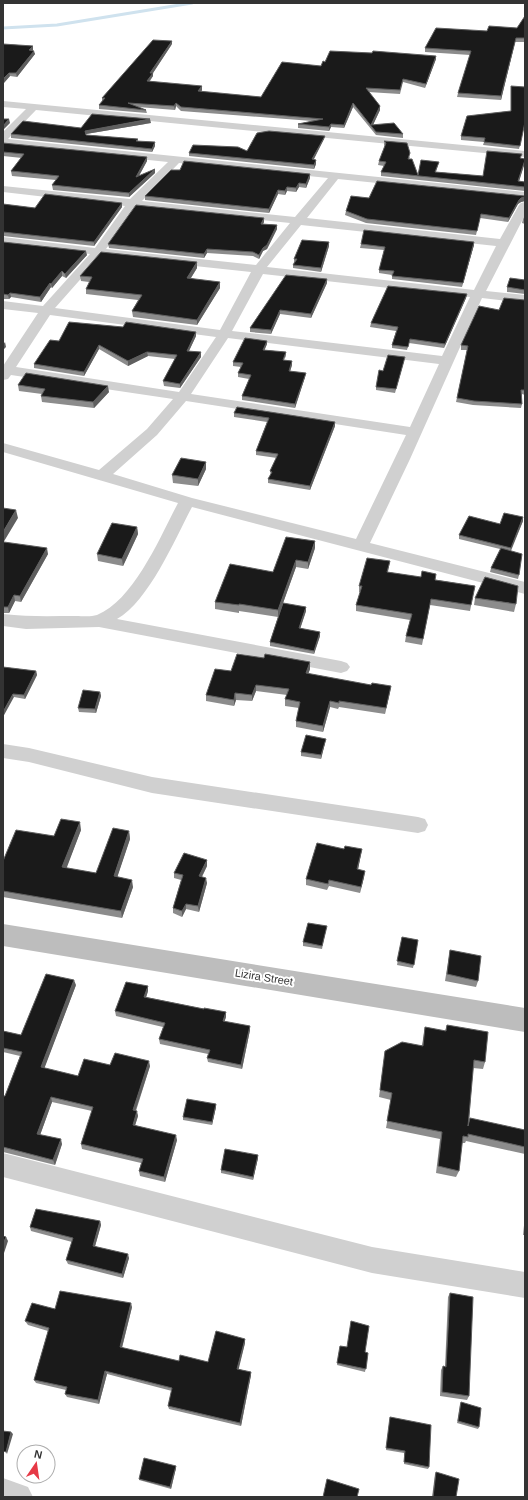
<svg xmlns="http://www.w3.org/2000/svg" width="528" height="1500" font-family="Helvetica,sans-serif">
<style>
.lines{fill:none;stroke-linecap:round;stroke-linejoin:round}
.stream{stroke:#cfe2ee;stroke-width:3}
.street{fill:#d0d0d0;fill-rule:evenodd}
.secondary{fill:#bdbdbd;fill-rule:evenodd}
.wall{fill:#8c8c8c}
.shaded-wall{fill:#5f5f5f}
.building{fill:#1a1a1a;stroke:#5f5f5f}
.labels{text-anchor:middle;dominant-baseline:central;stroke-width:4;stroke-linejoin:round;paint-order:stroke}
.street-label{font-size:11px;fill:#333;stroke:#fff}
</style>
<rect width="100%" height="100%" fill="#fff"/>
<g class="lines">
<path class="stream" d="M3,28l54,-3 135,-22"/>
<path class="street" d="M3,101l522,50v6l-489,-47 -28,29 517,53v6l-187,-19 -31,39 193,21 19,-34 2,-2 4,-1v13l-39,76 39,4v8l-43,-5 -72,161 -40,84 155,39v12l-333,-87c-17,32 -43,94 -75,112l224,42 6,2 3,4 -3,4 -6,2 -242,-46 -73,2 -23,-3v-12c25,3 48,2 73,2 6,0 15,1 21,-1 37,-15 63,-78 81,-112l-175,-51v-9l96,27 48,-41 26,-30 -162,-24 -3,4 -5,1v-14l35,-53 -35,-4v-8l40,5 47,-52 -87,-9v-8l92,11 30,-42 -122,-14v-6l127,13 38,-37 -165,-17v-13l23,-23 -23,-2zM179,163l149,15 -33,39 -153,-16zM136,207l154,16 -34,42 -150,-16zM301,225l195,21 -22,44 -207,-23zM101,256l150,16 -31,58 -165,-22zM263,274l207,23 -28,59 -210,-25zM50,315l166,22 -37,55 -163,-25zM228,338l211,26 -29,63 -219,-33zM186,401l220,34 -50,104 -164,-41 -79,-24 44,-39z
M3,744l26,4 123,29 266,40 7,2 3,6 -3,6 -7,2 -266,-40 -123,-31 -26,-4z
M3,1153l369,94 153,25v26l-153,-25 -369,-96z
M3,1478l25,9 5,10h-30z"/>
<path class="secondary" d="M3,924l522,84v24l-522,-86z"/>
</g>
<path class="wall" d="M525,16v26h-10l-14,58 -44,-3 1,-4 12,-38 -45,-3v-4l62,-17 30,-3z
M3,44l30,2v5l2,3 -18,23 -7,-1 -7,8z
M172,44l-19,29v3l-3,5 52,9 -1,2 60,5 60,-31 115,-7 -11,29 -22,-6 -3,12 -32,-2 12,14v4l-7,15 30,9v4l-27,-3 -23,-28 -9,21 -13,-1 -2,4 -31,-3v-4l14,-3 -131,-10 -5,-5 -1,4 -37,-3 8,3 1,3 -48,-4v-4l3,-4v-3z
M511,86l14,36 -6,27 -36,-4 1,-3 -23,-2v-4l50,-25z
M151,123l-65,11v1l52,4v2l17,5 -3,6 -141,-14v-4l70,-6z
M325,136l-1,3 -11,21h3v4l-2,5 -125,-13v-3l58,-2z
M384,141l26,16 -1,2 9,16 21,-13 -3,10 47,4 38,-18 4,5 -6,18 6,1v9l-144,-15v-4l3,-6 -6,-1 1,-4 6,-15 -1,-1z
M3,143l144,18 -8,15 16,-3 -26,24 -76,-7 -1,-5 4,-5 -44,-4 -1,-5 11,-13 -19,-2z
M180,170l130,4v4l-4,10 -7,-1 -3,5 -9,-1 -2,4 -7,-1 -9,19 -124,-13v-4z
M525,196v5l-4,1 -3,2 -10,18 -28,-4 -4,17 -110,-12 -21,-8 1,-4 23,-13z
M122,203v4l-28,39 -91,-10v-32l32,4z
M525,215v9l-3,-1 1,-4z
M264,222l-1,2 14,1v4l-10,20 -4,2 -4,8 -6,-3 -46,-3 -3,5 -95,-10 -1,-4z
M3,242l84,13 -21,23 -4,-2 -10,12 -1,-1 -10,15 -30,-5 -2,2h-6z
M329,242v4l-8,26 -28,-4v-3l1,-3v-3z
M361,244l113,1 -12,42 -70,-8v-4l-13,-2v-3l5,-20 -24,-2z
M197,268l-6,10 29,10 -23,37 -64,-8 -1,-6 6,-11 -52,-6v-5l3,-7 -8,-1 -1,-5z
M327,279v4l-16,35 -31,-4 -9,20 -21,-2v-4z
M525,280v14l-18,-2v-5z
M467,294l-1,4 -22,50 -35,-5 -2,7 -15,-2v-3l4,-14 -26,-4 1,-4z
M525,300v95l-3,-1v10l-1,4 -48,-3 -17,-3 11,-52h-6v-5l38,-35z
M196,336l-7,15 12,6 -21,31 -16,-2 -1,-5 12,-22 -27,-3 -20,10 -29,-17 -15,27 -50,-8v-4l25,-23z
M267,341v3l-3,6 22,2v4l-2,4 8,1v4l-2,6 15,6 -10,31 -53,-8v-4l7,-17 -11,-2v-4l3,-6 -8,-1v-4z
M404,361l-9,32 -19,-3v-3l7,-16z
M18,385l91,7 -15,16 -52,-6 -1,-6 1,-2 -23,-3z
M234,413l101,13 -25,64 -42,-7v-4l3,-4 -1,-4 7,-13 -21,-3v-4l11,-29 -33,-5z
M206,469l-8,17 -25,-3 -1,-8z
M523,521l-12,30 8,24 -1,4 -28,-7 1,-4 9,-19 -41,-10v-4l41,-11z
M137,527l1,7 -15,32 -25,-5 -1,-7z
M3,544l45,10 -27,48 -6,-1 -6,12h-6z
M315,548l-7,21 -12,-2 -13,36 23,8 -6,18 20,3v4l-6,18 -44,-8v-4l8,-25 -39,-6v2l-24,-4v-7l58,-30z
M390,561l-2,11 87,14 -5,25 -40,-6 -8,40 -17,-3 1,-6 4,-16 -54,-9v-6l4,-13h-1v-6z
M475,598l41,6 -2,8 -40,-7z
M264,658l46,4v7l-2,5 63,11 20,1 -6,28 -46,-7 -1,2 -8,-2 -7,25 -27,-5v-6l3,-13 -14,-2v-7l2,-4 -31,-4 -4,10 -16,-1 -2,6 -28,-5v-6l25,-24z
M3,667l33,4 1,4 -12,24 -11,-2z
M100,692l1,4 -5,17 -17,-1 -1,-4z
M325,743l-4,16 -20,-3v-4z
M81,830l-15,38 30,5 33,-42 1,8 -13,38 16,10 -11,31 -119,-21v-36l51,-25z
M344,849h18l-4,20 6,8 -4,16 -31,-7 -2,4 -21,-5v-6z
M207,866l-5,11 5,6 -8,29 -13,-3 -4,8 -9,-4v-5l8,-28 -7,-2v-5z
M326,930l-4,19 -19,-3v-4z
M402,937l16,3 -5,28 -16,-3z
M450,950l28,31 -2,6 -31,-6z
M76,985l-32,83 34,8 32,-11 40,1 -14,45 2,5 -3,9 42,15 -12,42 -25,-6 -1,-5 2,-8 -59,-14 -1,-5 11,-33 -40,-9 -12,33 22,9 -7,21 -52,-13v-56h2l15,-40 -17,-4v-21l18,4z
M148,991l-2,6 58,12 22,3v5l-2,5 26,4v4l-8,39 -34,-7 -1,-4 1,-4 -48,-10 -1,-5 4,-12 -47,-11 -1,-5z
M447,1025l38,37 -2,7 -10,-1 -4,55 56,7v-2v26l-59,-13 -1,2h-3l-3,28 -3,6 -20,-4 4,-34 -54,-11 5,-28 -12,-3 6,-46 37,-6 3,-18 20,4z
M216,1104v3l-4,18 -29,-5v-3z
M258,1155v3l-5,22 -32,-7v-3z
M525,1216v19h-2z
M100,1221l1,4 -6,21 34,12 -6,20 -55,-14 -2,-4 6,-18 -41,-11 -1,-4z
M450,1293l19,103 -2,4 -27,-4 1,-26 2,-4 2,1 3,-70z
M132,1307l-10,41 57,13 29,1 37,-23v4l-7,26 13,3v3l-10,51 -72,-17 -1,-3 4,-15 -65,-17 -8,30 -32,-7 -2,-3 1,-4 -30,-7 -2,-3 14,-49 -20,-6 -3,-4 30,-12z
M340,1346l28,7 -3,19 -28,-7z
M461,1402l18,25 -1,2 -21,-6 3,-19z
M390,1417l39,50 -1,2 -24,-5v-11l-18,-3z
M176,1468l-5,21 -32,-9v-1z
M436,1472l20,25h-24l3,-23z"/>
<path class="shaded-wall" d="M516,38l-1,4 -14,58v-4z
M172,41v3l-21,32 -1,-3z
M33,46v4l-4,4v-4z
M34,51l1,3 -18,23 -1,-4z
M436,56v3l-11,29 1,-4z
M9,73l1,3 -7,8v-5z
M153,73v3l-6,8v-3z
M202,86v4l-3,5 -1,-4z
M176,103v3l-1,4 -1,-4z
M353,103v4l-9,21v-3z
M380,106v4l-8,17 -1,-1z
M9,119l1,4 -7,7v-4z
M150,119l1,4 -65,11 -1,-3z
M331,124v3l-2,4v-4z
M325,136l-1,3 -12,24v-4z
M155,142v4l-3,6v-3z
M147,157v4l-11,20v-4z
M316,160v4l-2,5v-4z
M525,160v1l-7,24v-4z
M155,169v4l-26,24v-4z
M310,174v4l-4,10v-4z
M299,183v4l-3,5v-4z
M287,187v4l-2,4v-4z
M278,190v4l-9,19v-4z
M525,197v4l-4,1 -3,2 -10,18 1,-4 10,-18 2,-2z
M122,203v4l-28,39v-4z
M264,218v4l-3,6v-4z
M277,225v4l-10,20 -4,2 -4,8v-4z
M329,242v4l-8,26v-4z
M474,242v3l-12,42 1,-4z
M207,249v4l-3,5v-4z
M86,251l1,4 -21,23 -1,-4z
M197,262v6l-10,16v-6z
M62,271v5l-10,12 -1,-4z
M327,279v4l-16,35v-4z
M220,282v6l-23,37v-5z
M50,283l1,4 -10,15 -1,-5z
M10,293l1,4 -2,2 -1,-4z
M467,294l-1,4 -22,50 1,-4z
M280,310v4l-9,20v-4z
M196,332v4l-9,19v-4z
M267,341v3l-4,10v-4z
M5,342l1,5 -3,3v-5z
M99,345v4l-15,27v-4z
M147,352l1,4 -20,10v-5z
M201,352v5l-21,31v-4z
M292,361v4l-3,10v-4z
M306,373l-1,4 -10,31v-4z
M108,386l1,6 -15,16 -1,-6z
M335,422v4l-25,64v-4z
M206,462v7l-8,17v-7z
M16,510l2,8 -15,25v-11z
M523,517v4l-13,31 1,-4z
M137,527l1,7 -15,32 -1,-7z
M315,541v7l-7,21v-7z
M47,548l1,6 -27,48 -1,-6z
M296,560v7l-18,50v-7z
M14,595l1,6 -6,12 -1,-6z
M306,607v4l-7,21v-4z
M320,632v4l-6,18v-3z
M310,662v7l-4,11v-7z
M36,671l1,4 -12,24 -1,-4z
M256,685v6l-4,10v-6z
M391,686l-1,6 -5,22 1,-6z
M100,692l1,4 -5,17 -1,-4z
M235,693l1,7 -2,6v-6z
M13,694l1,3 -11,20v-5z
M330,701v6l-7,25v-6z
M326,739l-5,20v-4z
M80,822l1,8 -17,45 -2,-8z
M129,831l1,8 -15,45 -1,-8z
M362,849l-1,5 -4,21v-6z
M207,860v6l-8,16v-6z
M365,871l-1,6 -4,16 1,-6z
M206,878l1,5 -8,29 -1,-6z
M132,880l1,7 -11,31 -1,-7z
M186,904v5l-4,8v-6z
M74,980l2,5 -33,87 -2,-5z
M148,986v5l-3,10 -1,-4z
M226,1012v5l-3,9v-5z
M250,1026v4l-8,39 -1,-4z
M149,1061l1,5 -16,49 -1,-5z
M51,1097l1,5 -13,36 -2,-4z
M216,1104v3l-4,18v-3z
M137,1111l1,5 -4,13 -1,-4z
M176,1135l1,5 -12,42 -1,-5z
M61,1139l1,5 -7,21 -2,-5z
M258,1155v3l-5,22v-3z
M100,1221l1,4 -7,25 -1,-4z
M6,1237l2,4 -5,15v-12z
M128,1254l1,4 -6,20 -1,-4z
M131,1303l1,4 -11,44 -1,-4z
M245,1339v4l-7,29 -1,-3z
M105,1371l2,3 -8,30 -1,-4z
M251,1372v3l-10,51 -1,-3z
M11,1432l2,2 -6,20 -1,-2z
M176,1466v2l-5,21 -1,-2z"/>
<path class="building" d="M525,16v22h-9l-15,58 -43,-3 13,-42 -46,-3 11,-20 51,3 2,-5 28,2z
M153,40l19,1 -22,32h3l-6,8 55,5 -4,5 63,6 21,-35 39,4 2,-5 2,1 5,-11 42,2 1,-2 63,5 -10,28 -23,-5 -3,11 -34,-2 14,18 -9,19 23,-2 9,11 -27,-2 -23,-29 -9,22 -13,-1 -2,3 -31,-3 25,-5 -142,-12 -5,-4 -2,3 -46,-3 18,7 -47,-5 6,-7h-3z
M3,44l30,2 -4,4 5,1 -18,22h-7l-6,6z
M511,86l14,1v35l-5,24 -36,-4 1,-4 -24,-2 6,-20 44,-5z
M92,114l58,5 -65,12 1,4 52,4 -2,2 19,1 -3,7 -141,-15 12,-13 58,7z
M3,119h6l-6,7z
M269,131l56,5 -13,23 4,1 -2,5 -125,-12 4,-8 45,2 9,4 10,-18z
M384,141l23,2 3,10 -2,6h4l6,16 3,-15 18,2 -4,10 48,4 4,-25 35,3 -2,4 5,1v1l-7,21 7,1v5l-144,-15 5,-10 -7,-1 7,-18z
M3,143l144,14 -11,20 19,-8 -26,24 -77,-8 7,-9 -48,-5 13,-17 -21,-2z
M184,161l126,13 -4,10 -7,-1 -3,5 -9,-1 -2,4 -7,-1 -9,19 -124,-13 26,-26h9z
M377,181l148,15v1l-4,1 -2,2 -10,18 -28,-4 -4,17 -110,-12 -21,-8 5,-15 18,2z
M45,194l77,9 -28,39 -91,-10v-28l32,4z
M136,205l128,13 -3,6 16,1 -10,20 -4,3 -4,7 -6,-3 -46,-3 -3,5 -96,-10z
M364,230l110,12 -11,41 -71,-7 2,-5 -15,-1 6,-23 -24,-3z
M302,240l27,2 -8,26 -28,-3 4,-6h-3z
M3,242l83,9 -21,23 -3,-3 -11,13 -1,-1 -10,14 -30,-4 -2,2 -5,-1z
M101,252l96,10 -10,16 33,4 -23,38 -65,-9 10,-16 -56,-6 6,-12 -12,-1z
M286,275l41,4 -16,35 -31,-4 -9,20 -21,-2z
M510,278l15,2v10l-18,-3z
M388,286l79,8 -22,50 -35,-5 -2,8 -16,-2 6,-18 -27,-4z
M504,298l21,2v90h-4l1,14 -48,-3 -17,-3 11,-52 -7,-1 18,-39 20,4z
M69,322l54,5 3,-5 70,10 -9,19 14,1 -21,32 -17,-3 14,-26 -30,-3 -19,9 -29,-16 -15,27 -50,-8 16,-24 9,1z
M245,338l22,3 -4,9 23,2 -3,8 9,1 -3,10 17,2 -11,31 -53,-8 9,-21 -13,-2 5,-10 -10,-1z
M388,355l17,2 -9,32 -20,-2 3,-17 4,1z
M26,373l82,13 -15,16 -52,-6 4,-7 -27,-4z
M237,407l98,15 -25,64 -42,-7 4,-7 -2,-1 8,-17 -22,-3 13,-33 -35,-5z
M181,458l25,4 -8,17 -26,-4z
M3,508l13,2 -13,22z
M504,513l19,4 -12,31 -52,-13 10,-19 31,8z
M112,523l25,4 -15,32 -25,-5z
M286,537l29,4 -7,21 -12,-2 -18,50 -39,-6v1l-24,-3 15,-38 43,8z
M4,542l43,6 -27,48 -6,-1 -6,12h-5v-63z
M501,548l21,6 -3,21 -28,-7z
M367,558l23,3 -3,11 34,5 1,-6 14,3 -1,6 40,6 -4,19 -40,-6 -8,40 -17,-3 6,-22 -56,-9 6,-19h-3z
M485,577l33,9 -2,18 -41,-6z
M283,603l23,4 -7,21 21,4 -6,19 -44,-9z
M237,654l27,4 1,-4 45,8 -4,11 65,12 1,-2 19,3 -5,22 -47,-7v2l-9,-2 -7,25 -27,-5 4,-19 -15,-3 4,-10 -33,-4 -4,10 -17,-2 -1,7 -28,-5 9,-26 16,2z
M3,667l33,4 -12,24 -11,-1 -10,18z
M83,690l17,2 -5,17 -17,-1z
M306,735l20,4 -5,16 -20,-3z
M61,819l19,3 -18,45 34,6 17,-45 16,3 -15,45 18,4 -11,31 -118,-20v-30l13,-31 38,6z
M317,843l27,6 1,-3 17,3 -5,20 8,2 -4,16 -32,-7 -1,4 -22,-5z
M184,853l23,7 -8,16 7,2 -8,28 -12,-2 -4,7 -9,-3 10,-33 -9,-2z
M308,923l19,3 -5,20 -19,-4z
M402,937l16,3 -4,25 -17,-4z
M450,950l31,6 -3,25 -31,-7z
M46,974l28,6 -33,87 37,9 6,-17 26,6 5,-12 34,8 -16,49 4,1 -4,14 43,10 -12,42 -25,-6 4,-12 -62,-15 12,-37 -42,-10 -14,37 24,5 -8,21 -50,-13v-51h2l17,-44 -19,-4v-17l18,4z
M126,982l22,4 -4,11 60,12v-1l22,4 -3,9 27,5 -9,39 -34,-7 3,-8 -51,-11 6,-16 -50,-12z
M447,1025l41,7 -3,30 -11,-2 -6,66 2,-8 55,12v17l-57,-13v3l-5,-1 -4,35 -21,-5 4,-34 -55,-11 5,-28 -12,-3 5,-39 17,-9 21,4 2,-19 21,4z
M187,1099l29,5 -4,18 -29,-5z
M225,1149l33,6 -5,22 -32,-7z
M36,1209l64,12 -7,25 35,8 -6,20 -56,-14 7,-22 -43,-11z
M3,1236l3,1 -3,7z
M60,1291l71,12 -11,44 59,14 1,-6 28,7 8,-31 29,8 -8,30 14,3 -11,51 -72,-17 4,-18 -67,-17 -7,29 -33,-6 2,-7 -33,-7 15,-52 -24,-7 7,-18 23,6z
M450,1293l23,4 -4,99 -27,-4 1,-26 3,1z
M351,1321l18,5 -4,26 3,1 -2,16 -29,-6 3,-17 7,1z
M461,1402l20,6 -2,19 -21,-6z
M390,1417l41,8 -2,42 -25,-5 1,-11 -19,-3z
M3,1431l8,1 -5,20 -3,-1z
M144,1458l32,8 -6,21 -31,-8z
M436,1472l23,7 -3,18h-23z
M327,1479l32,10 -2,8h-34z"/>
<g class="labels">
<g class="street-label">
<text transform="translate(264 977) rotate(9)">Lizira Street</text>
</g>
</g>
<rect width="528" height="1500" fill="none" stroke="#333333" stroke-width="8"/>
<g transform="translate(36 1464) rotate(13)"><circle r="19" fill="#ffffff" stroke="#adadad"/>
<path d="M0-3L7 15L0 10L-7 15Z" fill="#e63946"/>
<text y="-6" font-size="11" font-weight="bold" text-anchor="middle" fill="#333333">N</text>
</g>
</svg>
